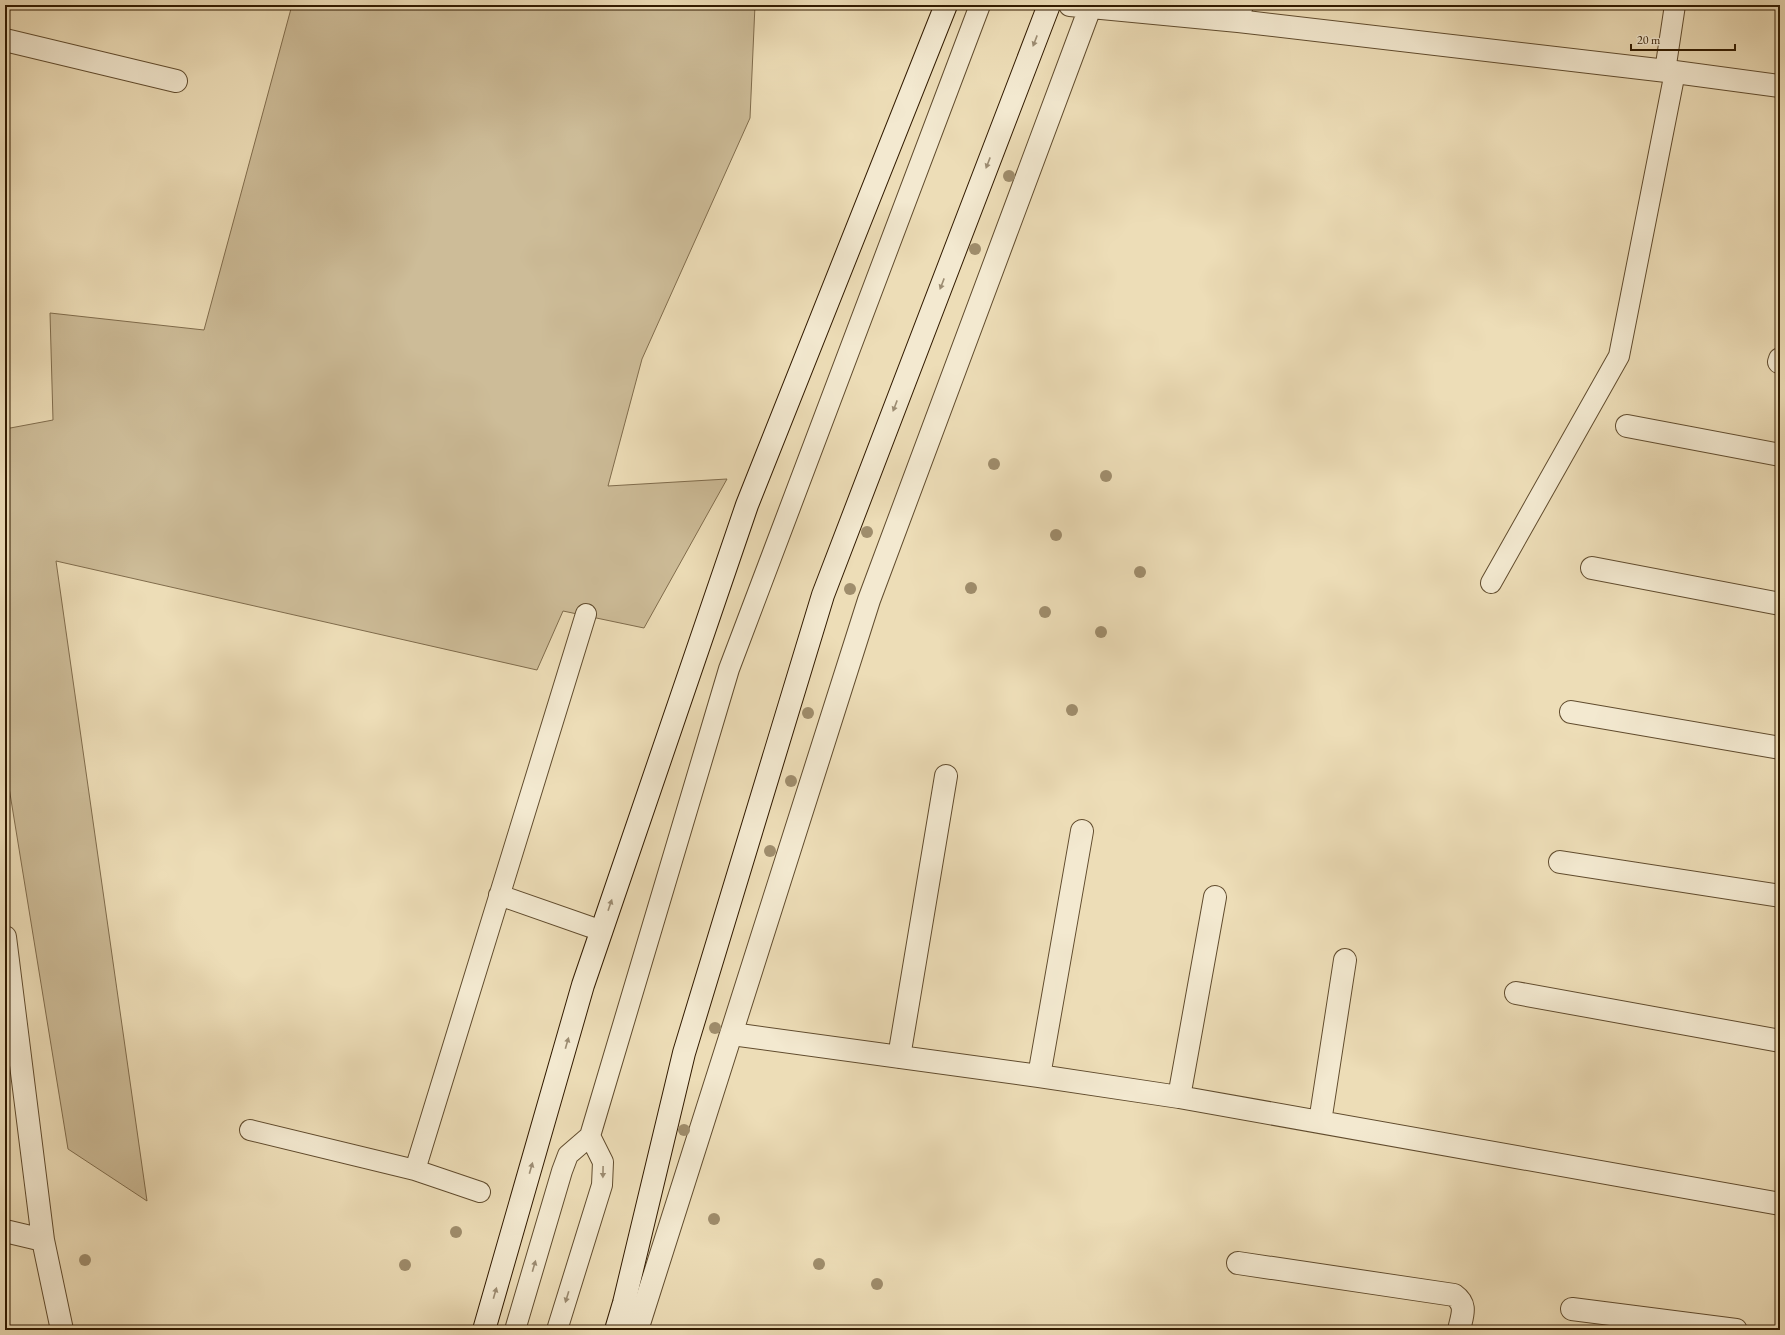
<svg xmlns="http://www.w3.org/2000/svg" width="1785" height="1335" font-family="'EB Garamond',serif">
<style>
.green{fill:#cdbc98;stroke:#806c4c}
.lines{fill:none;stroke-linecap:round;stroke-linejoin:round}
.service-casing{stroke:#614c2e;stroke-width:22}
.minor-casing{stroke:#614c2e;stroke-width:24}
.tertiary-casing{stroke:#614c2e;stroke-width:24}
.secondary-casing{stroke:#321b00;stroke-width:24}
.service{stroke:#f3e9d0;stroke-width:20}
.minor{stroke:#f3e9d0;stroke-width:22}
.tertiary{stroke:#f3e9d0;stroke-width:22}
.secondary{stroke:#f3e9d0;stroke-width:22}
.tree{fill:#9f8d6c}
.oneway{fill:#9c8c72}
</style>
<rect width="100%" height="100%" fill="#edddb7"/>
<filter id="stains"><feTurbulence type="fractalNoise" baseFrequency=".005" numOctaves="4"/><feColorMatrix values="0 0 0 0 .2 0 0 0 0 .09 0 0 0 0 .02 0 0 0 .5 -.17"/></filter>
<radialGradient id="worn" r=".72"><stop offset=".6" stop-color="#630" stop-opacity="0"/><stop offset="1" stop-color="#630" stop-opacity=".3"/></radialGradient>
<path class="green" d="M292,5h463l-5,113 -108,241 -34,127 119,-7 -83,149 -81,-17 -26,59 -481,-109 91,640 -79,-52 -63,-386v-334l48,-9 -3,-107 154,17z"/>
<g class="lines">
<defs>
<path id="service" d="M1238,21l5,-16
M1665,71l10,-66
M1491,583l128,-227 56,-284
M499,895l103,36
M250,1130l165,40 65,22
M415,1170l171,-556
M515,1330l47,-159 6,-16 22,-19 139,-467 251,-664
M557,1330l45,-145 1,-23 -13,-26"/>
<path id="minor" d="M5,40l171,41
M1779,362l1,-3
M1627,426l153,29
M1592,568l188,36
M1571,712l209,36
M1560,862l220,34
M5,937l38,303 19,90
M1516,993l264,48
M732,1034l307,42 140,21 601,107
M899,1057l47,-281
M1039,1076l43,-245
M1179,1097l36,-200
M1320,1122l25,-162
M5,1231l38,9
M1238,1263l216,32c14,10 8,20 5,35
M1572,1309l164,21"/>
<path id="tertiary" d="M1070,5l168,16 437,51 105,14
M637,1330l232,-730 222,-595"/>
<path id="secondary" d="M484,1330l99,-345 164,-480 199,-500
M616,1330l8,-27 60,-250 139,-458 226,-590"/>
</defs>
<use href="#service" class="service-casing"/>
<use href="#minor" class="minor-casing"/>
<use href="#tertiary" class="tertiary-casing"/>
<use href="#secondary" class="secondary-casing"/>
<use href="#service" class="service"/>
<use href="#minor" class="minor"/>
<use href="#tertiary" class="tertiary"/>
<use href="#secondary" class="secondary"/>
</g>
<g class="tree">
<circle cx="1009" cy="176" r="6"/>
<circle cx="975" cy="249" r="6"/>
<circle cx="994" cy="464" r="6"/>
<circle cx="1106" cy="476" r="6"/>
<circle cx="867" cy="532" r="6"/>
<circle cx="1056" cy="535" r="6"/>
<circle cx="1140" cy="572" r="6"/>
<circle cx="971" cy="588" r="6"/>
<circle cx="850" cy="589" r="6"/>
<circle cx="1045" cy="612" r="6"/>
<circle cx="1101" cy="632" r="6"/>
<circle cx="1072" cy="710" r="6"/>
<circle cx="808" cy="713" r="6"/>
<circle cx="791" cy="781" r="6"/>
<circle cx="770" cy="851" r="6"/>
<circle cx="715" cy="1028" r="6"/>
<circle cx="684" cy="1130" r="6"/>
<circle cx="714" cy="1219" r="6"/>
<circle cx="456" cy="1232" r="6"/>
<circle cx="85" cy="1260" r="6"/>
<circle cx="819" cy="1264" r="6"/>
<circle cx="405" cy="1265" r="6"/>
<circle cx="877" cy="1284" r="6"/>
</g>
<defs><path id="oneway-solid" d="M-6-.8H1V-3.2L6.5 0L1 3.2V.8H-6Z"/></defs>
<g class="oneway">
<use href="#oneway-solid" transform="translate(1035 41) rotate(111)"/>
<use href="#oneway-solid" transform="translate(988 163) rotate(111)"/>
<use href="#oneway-solid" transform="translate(942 284) rotate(111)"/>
<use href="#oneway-solid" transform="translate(895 406) rotate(111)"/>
<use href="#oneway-solid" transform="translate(610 905) rotate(-71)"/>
<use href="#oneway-solid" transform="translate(567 1043) rotate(-74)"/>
<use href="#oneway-solid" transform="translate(531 1168) rotate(-74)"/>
<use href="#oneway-solid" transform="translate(603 1172) rotate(91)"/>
<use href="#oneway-solid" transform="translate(534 1266) rotate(-74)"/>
<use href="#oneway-solid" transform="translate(495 1293) rotate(-74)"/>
<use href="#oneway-solid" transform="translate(567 1297) rotate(107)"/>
</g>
<rect width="1785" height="1335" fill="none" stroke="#edddb7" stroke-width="20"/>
<rect x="6" y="6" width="1773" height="1323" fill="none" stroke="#321b00" stroke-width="2"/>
<rect x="10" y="10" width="1765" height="1315" fill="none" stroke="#321b00"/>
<path d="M1631 44v6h104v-6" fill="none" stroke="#321b00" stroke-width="2"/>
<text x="1637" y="44" font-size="12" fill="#321b00" stroke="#f3e9d0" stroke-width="3" paint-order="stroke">20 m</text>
<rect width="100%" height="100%" filter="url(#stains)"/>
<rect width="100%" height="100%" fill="url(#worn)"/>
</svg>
